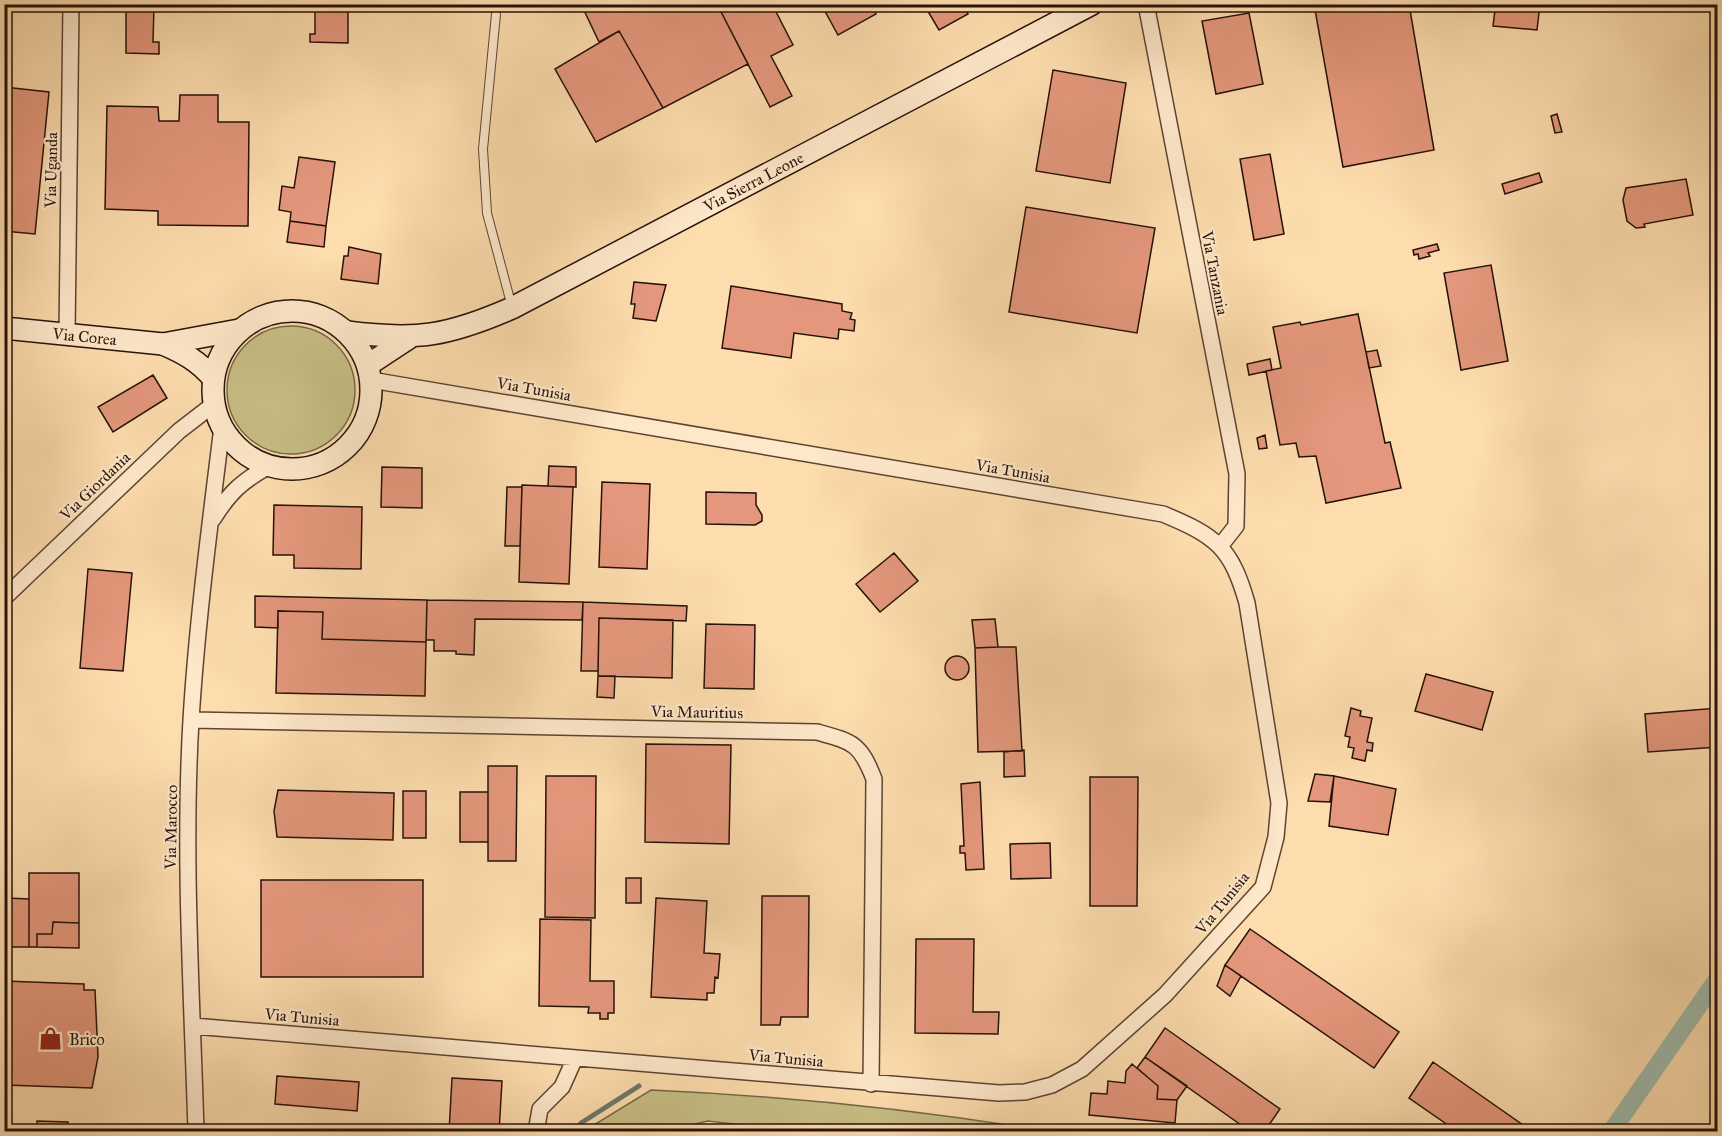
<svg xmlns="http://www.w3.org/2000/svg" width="1722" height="1136" font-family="'IM FELL Great Primer',serif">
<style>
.green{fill:#c7be85;stroke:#766847;stroke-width:1.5}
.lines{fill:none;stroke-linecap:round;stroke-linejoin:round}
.stream{stroke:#6f776b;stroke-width:5}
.canal{stroke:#9fbbac;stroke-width:18}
.building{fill:#e4977c;stroke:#261209;stroke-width:1.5}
.lane-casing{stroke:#5c4432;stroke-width:10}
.street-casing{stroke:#5c4432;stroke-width:18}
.secondary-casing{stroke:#261209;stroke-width:24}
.lane{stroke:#fee8ca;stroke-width:8}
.street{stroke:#fee8ca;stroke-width:15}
.secondary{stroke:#fee8ca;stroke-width:21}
.labels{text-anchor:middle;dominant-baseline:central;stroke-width:4.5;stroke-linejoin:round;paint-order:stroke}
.street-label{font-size:16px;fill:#261209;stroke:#fee8ca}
.poi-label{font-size:16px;fill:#261209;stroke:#fee8ca;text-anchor:start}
</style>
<rect width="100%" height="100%" fill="#fddcae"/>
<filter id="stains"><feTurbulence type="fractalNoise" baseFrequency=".00333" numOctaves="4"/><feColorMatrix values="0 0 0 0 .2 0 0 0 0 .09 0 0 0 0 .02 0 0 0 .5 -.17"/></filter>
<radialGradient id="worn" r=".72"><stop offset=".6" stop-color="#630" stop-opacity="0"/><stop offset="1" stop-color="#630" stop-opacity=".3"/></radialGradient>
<path class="green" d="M227 390a64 64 0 1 1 128 0a64 64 0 1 1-128 0Z
M651,1090c132,6 263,19 394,41l-243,1 -94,-11 -43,10h-81z"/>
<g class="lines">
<path class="stream" d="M577,1132l4,-9 58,-37"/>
<path class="canal" d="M1611,1132l107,-154"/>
</g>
<path class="building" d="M315,4h33v39l-38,-1v-8h5z
M581,4h136l31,60 -85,44 -44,-77 -20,11z
M717,4h55l21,41 -22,11 21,40 -22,11z
M821,4h50l5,10 -38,21z
M934,4h28l6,10 -29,16 -13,-22z
M1314,4h95l25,146 -91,17z
M1484,4h56l-3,26 -44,-4 2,-16 -12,-1z
M126,6h28l-1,36h6v12l-33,-1z
M1249,13l14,71 -47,10 -14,-73z
M619,31l44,77 -67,34 -41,-73z
M1053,70l73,13 -16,100 -74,-12z
M4,87l45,5 -14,142 -31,-3z
M180,95h38v27h31l-1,104 -90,-1v-14l-53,-2 2,-103 51,1 1,14h20z
M1557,114l5,18 -7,1 -4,-17z
M1270,154l14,80 -30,6 -14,-81z
M299,157l36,5 -9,64 -36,-5 1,-9 -12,-2 3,-24 12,2z
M1539,173l3,9 -37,12 -3,-10z
M1686,179l7,36 -49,9 1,3 -9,1 -9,-7 -4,-21 3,-12z
M1026,207l129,21 -18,105 -128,-21z
M290,221l36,5 -2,21 -37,-5z
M1437,244l2,6 -11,3 2,3 -11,3 -1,-5 -4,1 -1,-5z
M349,247l32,7 -3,30 -37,-5 3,-23h4z
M1491,265l17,96 -47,9 -17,-97z
M634,282l32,3 -10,36 -23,-3 2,-14h-4z
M731,286l111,18v7l10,2 -2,6 5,1 -1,11 -15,-2 -1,10 -44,-6 -3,25 -69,-10z
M1358,314l27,129 5,-1 11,46 -75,15 -10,-47 -17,1 -3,-14 -16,2 -14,-74 15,-3 -8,-41 27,-5 1,3z
M1377,350l4,16 -12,2 -3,-16z
M1270,359l2,11 -23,5 -2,-11z
M153,375l14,23 -54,34 -15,-25z
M1265,435l2,13 -8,1 -2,-11z
M549,466l27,1v20l-28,-1z
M382,467l40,1v40l-41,-1z
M602,482l48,2 -3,85 -48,-2z
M522,485l51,2 -4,97 -50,-2z
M507,487h15l-2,59h-15z
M706,492l50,1v12l6,10v6l-7,4 -49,-1z
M274,505l88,2 -1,62 -67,-1v-13h-21z
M894,553l24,28 -38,31 -24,-28z
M88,569l44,4 -9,98 -43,-3z
M255,596l172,4 -1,42 -104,-3 1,-27 -45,-1v17l-23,-1z
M427,600l156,2 -1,18 -107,-1 -1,36 -18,-1v-3h-22v-11h-8z
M583,602l104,4 -1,15 -87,-3 -1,53h-17z
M278,611l45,1 -1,27 104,3 -1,54 -149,-3z
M599,618l74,2 -1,58 -74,-2z
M995,619l3,28 -23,1 -3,-28z
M706,624l49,1 -1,64 -50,-1z
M998,647h18l6,104 -44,1 -3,-104z
M945 668a12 12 0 1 1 24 0a12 12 0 1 1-24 0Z
M1426,674l67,18 -11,38 -67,-19z
M598,676h17l-1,22 -17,-1z
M1351,708l10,3 -1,5 12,2 -5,24 6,1 -1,8 -5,-1 -2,11 -13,-3 2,-10 -6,-1 2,-10 -5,-1z
M1718,708v39l-70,5 -3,-38z
M646,744l85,1 -2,99 -84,-2z
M1024,750l1,26 -21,1v-25z
M488,766h29l-1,95h-28z
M1315,774l19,2 -4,26 -22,-1z
M546,776h50l-1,142 -50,-1z
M1334,776l62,13 -8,46 -59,-9z
M1090,777h48l-1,129h-47z
M980,782l4,87 -18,1 -1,-17h-5v-7h4l-3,-62z
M278,790l116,3 -1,47 -116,-3 -3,-26z
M403,791h23v47h-23z
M460,792h28v50h-28z
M1050,843l1,35 -40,1 -1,-35z
M29,873h50v50l-26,-1 -1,12h-15v13h-8z
M626,878h15v25h-15z
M261,880h162v97h-162z
M762,896h47l-1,121h-27l-1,8h-19z
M7,898l22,1v48h-23z
M656,898l51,3 -3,52 16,1 -2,24 -3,-1 -1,16h-7v7l-56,-3z
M540,919l51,1 -1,61h24v32h-6v6h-8v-6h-12l1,-6 -50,-1z
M53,922l26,1v25l-42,-1v-13h15z
M1250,929l149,103 -25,36 -149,-103z
M916,939h58l-1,73h26l-1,22 -83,-1z
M1225,965l16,11 -11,20 -13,-10z
M4,981l80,3v6h11l3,67 -6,31 -88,-3z
M1165,1028l115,81 -16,23h-13l-106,-75z
M1145,1057l42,29 -10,14 -20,-1 1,-13 -21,-18z
M1433,1062l90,63 -4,7h-61l-49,-34z
M1132,1064l26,22 -1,13 20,1 -2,23 -86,-8 2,-22 16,1 1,-13 17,2 1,-12z
M277,1076l82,6 -2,29 -82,-7z
M452,1078l50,3 -3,51h-50z
M4,1120h4l-1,9 30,1v-9l31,1 -1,10h-63z"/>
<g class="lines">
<defs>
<path id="lane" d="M496,14l-13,135 4,64 25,94"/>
<path id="street" d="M1146,4l91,470 -1,52 -15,19
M67,335l4,-331
M213,519c17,-27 28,-37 56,-53
M4,598l175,-167 35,-27
M191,720l626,12c36,10 43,11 57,47l-3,305
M193,1026l806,67 26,-1 27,-7 30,-16 83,-74 98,-108 13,-50 3,-34 -32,-200c-16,-56 -31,-67 -84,-89l-792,-134
M196,1132c-4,-137 -13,-276 -5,-412 6,-98 19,-196 31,-293
M536,1132l4,-23 22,-22 13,-29"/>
<g id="secondary">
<circle cx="292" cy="390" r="79"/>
<path id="s1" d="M4,328l159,16 76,-14"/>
<path id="s2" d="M347,332c69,9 101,4 165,-24l580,-304"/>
<path d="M163,344c21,9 35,17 50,34"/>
<path d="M368,365l41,-27"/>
</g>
</defs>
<use href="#lane" class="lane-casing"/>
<use href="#street" class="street-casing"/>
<use href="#secondary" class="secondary-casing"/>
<use href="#lane" class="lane"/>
<use href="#street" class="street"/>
<use href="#secondary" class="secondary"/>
</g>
<defs>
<symbol id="shop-bare" viewBox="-9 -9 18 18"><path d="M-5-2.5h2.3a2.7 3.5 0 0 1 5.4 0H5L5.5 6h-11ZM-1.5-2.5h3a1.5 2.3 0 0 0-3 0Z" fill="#8f2418" stroke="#fee8ca" stroke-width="2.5" paint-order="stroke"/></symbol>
</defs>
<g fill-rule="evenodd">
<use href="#shop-bare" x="34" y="1022" width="33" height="33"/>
</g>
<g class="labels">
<g class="street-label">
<text transform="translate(51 170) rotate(-89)">Via Uganda</text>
<text stroke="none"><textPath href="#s2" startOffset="442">Via Sierra Leone</textPath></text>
<text transform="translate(1215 273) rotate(79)">Via Tanzania</text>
<text stroke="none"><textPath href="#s1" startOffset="81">Via Corea</textPath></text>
<text transform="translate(534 389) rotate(10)">Via Tunisia</text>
<text transform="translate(1013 471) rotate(10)">Via Tunisia</text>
<text transform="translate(95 486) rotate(-44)">Via Giordania</text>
<text transform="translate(697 712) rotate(1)">Via Mauritius</text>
<text transform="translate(171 827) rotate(-89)">Via Marocco</text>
<text transform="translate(1222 903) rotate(-51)">Via Tunisia</text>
<text transform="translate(302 1017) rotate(5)">Via Tunisia</text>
<text transform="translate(786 1058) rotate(5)">Via Tunisia</text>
</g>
<g class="poi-label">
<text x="69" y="1039">Brico</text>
</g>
</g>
<rect width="1722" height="1136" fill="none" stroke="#fddcae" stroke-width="24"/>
<rect x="6" y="6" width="1710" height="1124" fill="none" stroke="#261209" stroke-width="3"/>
<rect x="12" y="12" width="1698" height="1112" fill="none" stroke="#261209" stroke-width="1.5"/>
<rect width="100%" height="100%" filter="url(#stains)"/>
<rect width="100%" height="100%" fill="url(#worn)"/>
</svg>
